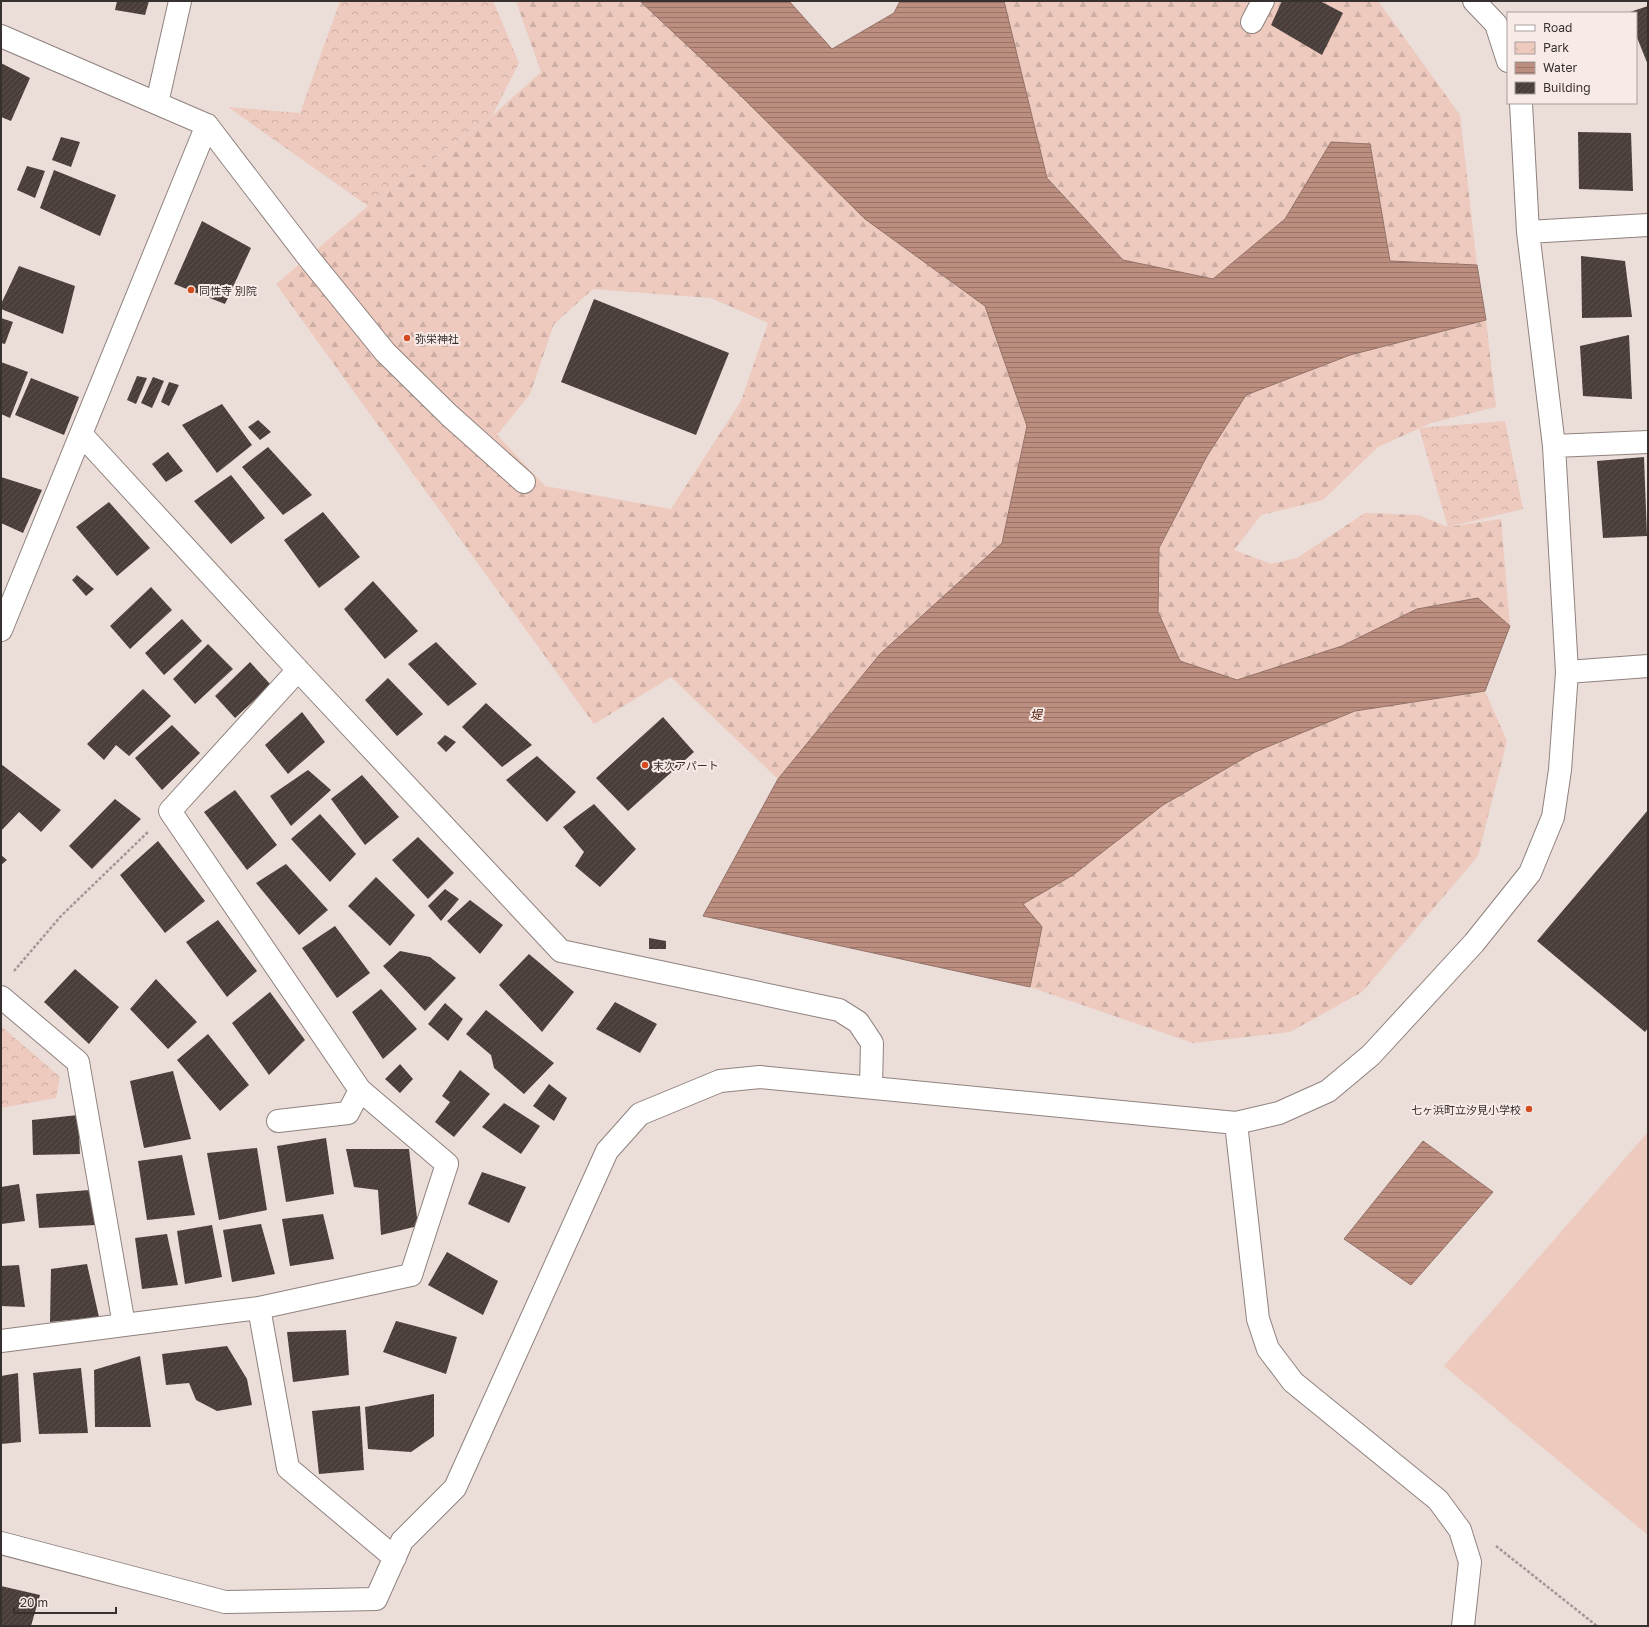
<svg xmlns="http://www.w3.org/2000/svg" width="1649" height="1627" font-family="'Golos Text','Noto Sans JP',sans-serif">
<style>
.forest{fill:url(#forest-firs);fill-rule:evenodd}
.park{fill:url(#park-crowns)}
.pitch{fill:#edc9be}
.water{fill:url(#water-rules);stroke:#947268}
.building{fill:url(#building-hatch)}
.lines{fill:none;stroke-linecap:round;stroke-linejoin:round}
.minor-casing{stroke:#8f827e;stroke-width:24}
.path{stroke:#a29794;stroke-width:2.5;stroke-dasharray:3 2;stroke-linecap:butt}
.minor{stroke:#fff;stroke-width:22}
.poi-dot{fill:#d34b1e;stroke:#f8eae6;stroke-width:1.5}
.labels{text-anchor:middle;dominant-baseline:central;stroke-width:4;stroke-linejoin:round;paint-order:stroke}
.poi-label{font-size:11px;fill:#36302f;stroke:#f8eae6;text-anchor:start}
.water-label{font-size:12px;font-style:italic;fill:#4d1403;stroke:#f8eae6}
</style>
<defs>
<pattern id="forest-firs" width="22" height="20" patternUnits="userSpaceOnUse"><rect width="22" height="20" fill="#edc9be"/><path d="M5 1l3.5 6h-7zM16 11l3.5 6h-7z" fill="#ccada4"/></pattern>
<pattern id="park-crowns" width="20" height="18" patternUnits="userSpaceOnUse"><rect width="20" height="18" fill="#edc9be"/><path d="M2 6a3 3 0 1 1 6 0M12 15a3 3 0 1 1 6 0" fill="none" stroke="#ccada4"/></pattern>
<pattern id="water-rules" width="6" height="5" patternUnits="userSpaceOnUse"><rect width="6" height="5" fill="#bc8e80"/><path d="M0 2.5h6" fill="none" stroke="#9a7469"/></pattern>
<pattern id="building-hatch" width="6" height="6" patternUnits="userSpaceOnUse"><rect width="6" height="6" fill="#493e3a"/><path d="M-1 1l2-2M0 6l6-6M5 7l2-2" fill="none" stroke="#5b524e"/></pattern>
</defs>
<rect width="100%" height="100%" fill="#ebddd8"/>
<path class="forest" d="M516,1h124l99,93 126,125 120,87 42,120 -25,117 -122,111 -102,125 -107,-102 -77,47 -318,-440 92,-78 124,-90 49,-44zM593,289l118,9 57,25 -27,78 -70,108 -126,-23 -48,-51 33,-41 24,-70z
M1004,1h374l82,114 17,150 -87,-4 -20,-117 -39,-2 -46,77 -72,60 -90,-19 -76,-83z
M1486,320l10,87 -65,16 -53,24 -55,53 -62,15 -27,35 37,14 26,-6 68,-45 53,2 30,12 53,-8 9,107 -32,-28 -61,11 -75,37 -105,34 -57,-19 -22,-49 1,-64 48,-92 39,-61 104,-40z
M1485,691l22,50 -29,115 -116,136 -72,40 -97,11 -163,-56 12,-60 -19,-23 50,-29 90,-70 92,-53 100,-41z"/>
<path class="park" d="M340,1h153l26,62 -27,53 -124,90 -140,-99 72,6z
M1505,421l18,88 -75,18 -29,-99z
M1,1026l59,51 -4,21 -55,10z"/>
<path class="pitch" d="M1648,1132v403l-204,-169z"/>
<path class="water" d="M640,1h149l43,48 62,-36 6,-12h104l43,177 76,82 90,19 72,-60 46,-77 39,2 20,117 87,4 9,55 -136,35 -104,40 -39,61 -48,92 -1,64 22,49 57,19 105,-34 75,-37 61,-11 32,28 -25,65 -130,20 -100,41 -92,53 -90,70 -50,29 19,23 -12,60 -327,-71 75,-137 102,-125 122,-111 25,-117 -42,-120 -120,-87 -126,-125z
M1423,1141l70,51 -82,93 -67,-46z"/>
<path class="building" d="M117,1h32l-4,14 -30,-5z
M1282,1h38l23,12 -21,42 -51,-30z
M1648,6v59l-12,-30v-22h-9z
M1,63l29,15 -19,43 -10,-4z
M1578,132l53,1 2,58 -54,-2z
M61,137l19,5 -9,25 -19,-7z
M27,166l18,5 -10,27 -18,-8z
M54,170l62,25 -16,41 -60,-28z
M202,221l49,27 -26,56 -51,-20z
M1581,256l44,5 7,56 -50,1z
M19,266l56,20 -12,48 -62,-25v-5z
M594,299l135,54 -33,82 -135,-53z
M1,318l12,4 -8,22 -4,-1z
M1629,335l3,64 -49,-3 -3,-50z
M1,362l27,10 -18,46 -9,-4z
M137,376l10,2 -11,26 -9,-4z
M153,377l11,4 -12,27 -11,-5z
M31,378l48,19 -15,38 -49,-20z
M169,382l10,3 -10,21 -8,-4z
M222,404l30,41 -35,28 -35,-48z
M258,420l13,12 -11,8 -12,-13z
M268,447l44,48 -29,20 -41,-48z
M168,452l15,19 -17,11 -14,-18z
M1644,457l3,79 -44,2 -6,-77z
M231,475l34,43 -34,26 -37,-43z
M1,477l41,13 -19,43 -22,-10z
M109,502l41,46 -33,28 -41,-49z
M323,512l37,45 -41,31 -35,-48z
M77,575l17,14 -8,7 -14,-16z
M373,581l45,50 -33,28 -41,-50z
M151,587l21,23 -42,39 -20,-23z
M182,619l20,22 -38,34 -19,-22z
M436,642l41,42 -29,22 -40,-42z
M208,644l25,25 -38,35 -22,-25z
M250,662l21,23 -36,33 -20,-22z
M388,678l35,36 -26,22 -32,-36z
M143,689l28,27 -42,40 -13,-11 -12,15 -17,-16z
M486,703l46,42 -30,22 -40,-40z
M302,712l23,30 -37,32 -23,-29z
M663,717l31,35 -66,59 -32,-33z
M172,725l28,28 -38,37 -27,-32z
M445,735l11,7 -10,10 -9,-9z
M537,756l39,36 -29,30 -41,-42z
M1,764l60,46 -20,22 -22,-20 -18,19z
M308,770l23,20 -40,36 -21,-30z
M362,775l37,42 -34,28 -34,-46z
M235,790l42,55 -30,25 -43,-58z
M115,799l26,20 -49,50 -23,-23z
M594,804l42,45 -36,38 -25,-21 9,-14 -21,-25z
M1648,810v218l-3,4 -108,-91z
M320,814l36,40 -26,28 -39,-43z
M418,837l36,36 -26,26 -36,-39z
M158,841l47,60 -40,32 -45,-58z
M1,855l6,5 -6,5z
M286,864l42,46 -29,25 -43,-52z
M376,877l39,38 -25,31 -42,-40z
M445,889l14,10 -18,22 -13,-15z
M470,900l33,25 -23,29 -33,-33z
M218,920l39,51 -30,26 -41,-55z
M335,926l35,47 -33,25 -35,-50z
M649,938l17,3v8h-17z
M400,951l30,6 26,21 -31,33 -42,-45z
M529,954l45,38 -32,40 -43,-47z
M75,969l44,38 -30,37 -45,-42z
M156,979l41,43 -29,27 -38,-40z
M381,989l36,40 -34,30 -31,-47z
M270,992l35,48 -36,35 -37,-52z
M615,1002l42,22 -17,29 -44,-24z
M445,1003l18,16 -15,22 -20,-17z
M486,1010l68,53 -30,31 -30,-26 -3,-13 -25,-21z
M208,1034l41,51 -29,26 -43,-51z
M400,1064l13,15 -13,14 -15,-14z
M460,1070l30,24 -36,43 -19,-15 15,-20 -8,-6z
M173,1071l18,68 -47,9 -14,-67z
M549,1084l18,14 -13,23 -21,-15z
M504,1103l36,23 -19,28 -39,-27z
M78,1115l2,39 -47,1 -1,-35z
M326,1138l8,56 -48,8 -9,-56z
M257,1148l10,62 -48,10 -12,-67z
M346,1149h63l9,77 -37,9 -3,-45 -24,-3z
M182,1155l13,60 -48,5 -9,-59z
M482,1172l44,15 -17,36 -41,-19z
M19,1184l6,37 -24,3v-37z
M90,1190l5,35 -56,3 -3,-34z
M323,1214l11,45 -44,7 -8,-47z
M261,1224l14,50 -43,8 -9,-52z
M212,1225l10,52 -37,7 -8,-53z
M167,1234l11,51 -36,4 -7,-51z
M447,1252l51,29 -15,34 -55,-30z
M87,1264l12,53 -49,5 1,-53z
M19,1265l6,42 -24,-1v-40z
M396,1321l61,16 -11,37 -63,-22z
M346,1330l3,45 -56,7 -6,-50z
M227,1346l20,33 5,26 -35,6 -21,-11 -7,-17 -23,2 -4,-31z
M140,1356l11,71h-56l-1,-57z
M81,1368l7,65 -49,1 -6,-61z
M18,1373l3,69 -20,2v-68z
M434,1394v42l-23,16 -43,-3 -3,-42z
M360,1406l4,64 -45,4 -7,-63z
M1,1586l39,9 -9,31h-30z"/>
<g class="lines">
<defs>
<path id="minor" d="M1474,1l22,23 12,37
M1252,22l11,-21
M1,36l206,89 -206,505
M157,103l23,-102
M207,125l101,132 77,95 64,63 75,67
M1528,232l120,-7
M81,434l217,236 263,281 278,59 19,12 14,21 -1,44
M1554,446l94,-4
M1567,672l81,-6
M1,997l77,65 46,263 135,-17 29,160 107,90
M278,1121l70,-8 12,-23
M1236,1123l22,196 10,30 25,33 145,118 22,30 10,32 -7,64
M259,1308l152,-33 36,-111 -87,-74 -190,-279 128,-141
M1,1341l123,-16
M1,1543l224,59 151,-3 26,-58 53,-53 152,-337 33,-37 80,-33 40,-4 476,46 43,-10 49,-22 43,-36 103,-112 56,-70 23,-56 7,-47 7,-98 -13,-226 -26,-214 -7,-129"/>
</defs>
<use href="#minor" class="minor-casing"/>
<path class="path" d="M14,971l47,-55 88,-85
M1496,1546l101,80"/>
<use href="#minor" class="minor"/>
</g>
<g class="poi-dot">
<circle cx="191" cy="290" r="4"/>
<circle cx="407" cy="338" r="4"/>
<circle cx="645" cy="765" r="4"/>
<circle cx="1529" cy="1109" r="4"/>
</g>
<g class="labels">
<g class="poi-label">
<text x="199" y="290">同性寺 別院</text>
<text x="415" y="338">弥栄神社</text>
<text x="653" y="765">末次アパート</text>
<text x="1521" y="1109" text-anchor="end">七ヶ浜町立汐見小学校</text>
</g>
<g class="water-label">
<text x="1036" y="714">堤</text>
</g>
</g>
<rect width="1649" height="1627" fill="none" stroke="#36302f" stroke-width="4"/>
<rect x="1507" y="12" width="130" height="92" fill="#f8eae6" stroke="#aaa09d"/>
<rect x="1515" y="25" width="20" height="6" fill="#ffffff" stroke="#aaa09d"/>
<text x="1543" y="32" font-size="12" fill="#36302f">Road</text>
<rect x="1515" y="42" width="20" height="12" fill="url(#park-crowns)" stroke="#aaa09d"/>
<text x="1543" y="52" font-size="12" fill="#36302f">Park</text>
<rect x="1515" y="62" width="20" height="12" fill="url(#water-rules)" stroke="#aaa09d"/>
<text x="1543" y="72" font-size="12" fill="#36302f">Water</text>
<rect x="1515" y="82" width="20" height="12" fill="url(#building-hatch)" stroke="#aaa09d"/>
<text x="1543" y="92" font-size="12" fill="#36302f">Building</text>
<path d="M14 1607v6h102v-6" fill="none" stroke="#36302f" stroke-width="2"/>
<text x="20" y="1607" font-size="12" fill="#36302f" stroke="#f8eae6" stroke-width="3" paint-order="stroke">20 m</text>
</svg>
